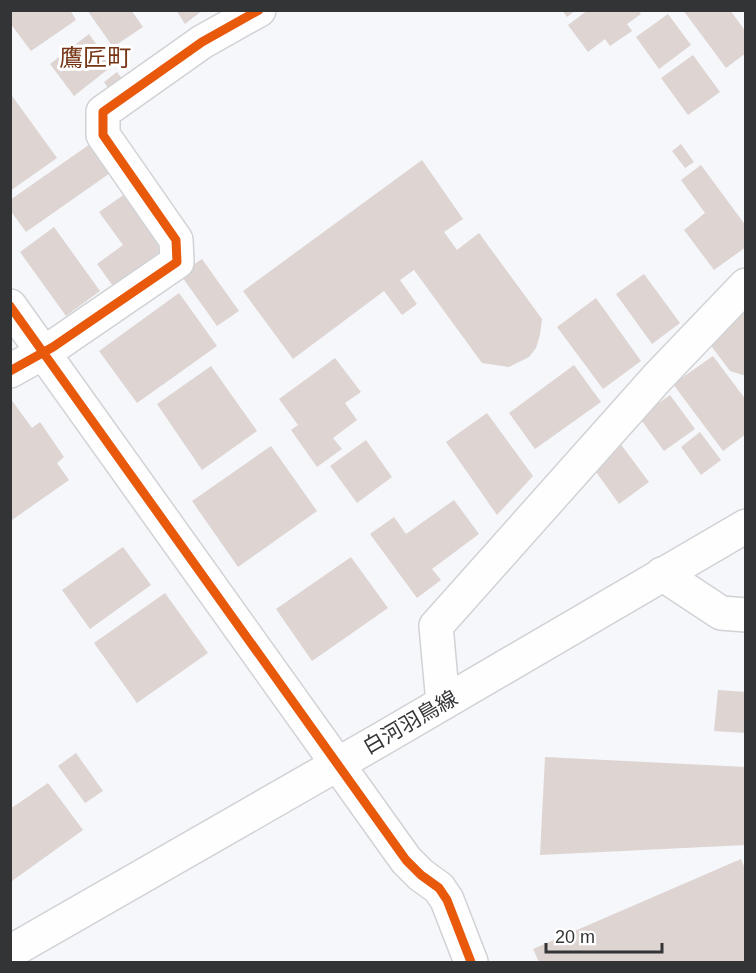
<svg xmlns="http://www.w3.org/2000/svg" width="756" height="973" font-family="Helvetica,'Noto Sans JP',sans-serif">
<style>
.building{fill:#ded4d2}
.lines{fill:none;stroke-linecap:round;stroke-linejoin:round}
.street-casing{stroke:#d1d2d5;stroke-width:36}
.secondary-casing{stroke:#d1d2d5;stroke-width:36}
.primary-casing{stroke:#d1d2d5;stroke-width:36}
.street{stroke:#fefefe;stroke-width:33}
.secondary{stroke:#fefefe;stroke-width:33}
.primary{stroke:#fefefe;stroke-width:33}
.cycleway-casing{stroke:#fff;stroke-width:13}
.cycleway{stroke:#e8590c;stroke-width:9}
.labels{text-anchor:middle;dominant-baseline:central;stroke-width:6;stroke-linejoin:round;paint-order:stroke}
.street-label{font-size:21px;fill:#333436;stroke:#fff}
.quarter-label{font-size:24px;fill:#763616;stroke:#fff}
</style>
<rect width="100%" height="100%" fill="#f5f7fa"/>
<path class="building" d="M10,10h60l6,10 -45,31 -21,-28z
M87,10h44l12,17 -30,20z
M176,10h27l-18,14z
M562,10h14l-9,7z
M588,10h50l3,4 -14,10 5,7 -22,15 -5,-7 -17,13 -20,-27z
M683,10h47l16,22v21l-20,15z
M668,14l23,31 -32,24 -23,-32z
M89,34l23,32 -38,30 -24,-32z
M693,55l27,37 -32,23 -27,-37z
M117,72l8,11 -14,9 -7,-10z
M10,93l47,65 -47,33z
M93,142l20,29 -87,61 -16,-22v-10z
M681,144l13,18 -9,6 -13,-17z
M422,160l41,59 -19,13 13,18 22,-17 63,86 -2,16 -4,13 -7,9 -20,10 -27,-4 -68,-93 -14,10 17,24 -15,11 -18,-24 -91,68 -50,-68z
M701,165l45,61v21l-32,23 -30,-40 21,-17 -24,-33z
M125,194l39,55 -51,37 -16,-22 26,-19 -24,-33z
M54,227l46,64 -34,25 -46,-64z
M202,259l37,52 -22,15 -37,-52z
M644,274l36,49 -28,21 -36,-50z
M179,293l38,53 -80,57 -38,-52z
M596,298l45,63 -38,28 -46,-62z
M746,308v68l-16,-5 -21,-28z
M713,356l33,44v34l-23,17 -50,-67z
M335,358l26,34 -16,11 12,17 -24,18 9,11 -25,18 -26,-37 7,-5 -19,-26z
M574,365l27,37 -66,47 -26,-36z
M211,366l46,65 -55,39 -45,-66z
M670,395l25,34 -31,22 -25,-34z
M10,398l22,30 8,-6 24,35 -7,6 12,17 -57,40 -2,-3z
M487,413l46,63 -36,39 -51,-73z
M700,432l21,28 -20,15 -20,-28z
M366,440l26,37 -35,26 -27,-37z
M619,442l30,40 -30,22 -25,-35z
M271,446l46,65 -79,56 -46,-66z
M454,500l25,34 -47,35 9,11 -24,18 -47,-64 24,-17 12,17z
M123,547l28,38 -61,44 -28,-39z
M351,557l37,51 -76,53 -36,-52z
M165,593l43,60 -71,50 -43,-60z
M718,690l28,2v41l-32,-2z
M76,753l27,38 -18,12 -27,-37z
M545,757l201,10v78l-206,10z
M48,783l35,47 -71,51 -2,-72z
M741,859l5,12v91h-207l-6,-13z"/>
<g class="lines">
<defs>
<path id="street" d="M10,371l43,-24 124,-85 -1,-22 -73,-105v-23l99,-70 57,-32
M662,574l59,39 25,2
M443,703l-7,-77 221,-248 89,-93"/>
<path id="secondary" d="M10,306l396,554 15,15 18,13 8,12 24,62"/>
<path id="primary" d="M10,952l375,-215 361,-211"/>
</defs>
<use href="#street" class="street-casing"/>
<use href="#secondary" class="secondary-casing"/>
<use href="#primary" class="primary-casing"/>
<use href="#street" class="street"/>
<use href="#secondary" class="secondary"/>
<use href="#primary" class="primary"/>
<defs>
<path id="cycleway" d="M10,306l396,554 15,15 18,13 8,12 24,62
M10,371l43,-24 124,-85 -1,-22 -73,-105v-23l99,-70 57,-32"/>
</defs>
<use href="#cycleway" class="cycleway-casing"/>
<use href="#cycleway" class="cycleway"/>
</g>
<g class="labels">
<g class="street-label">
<text transform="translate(410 722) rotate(-30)">白河羽鳥線</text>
</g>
<g class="quarter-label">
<text x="95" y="57">鷹匠町</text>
</g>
</g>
<rect width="756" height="973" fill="none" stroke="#333436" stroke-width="24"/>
<path d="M546 943v9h116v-9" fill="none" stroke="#333436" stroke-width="3"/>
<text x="555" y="943" font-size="18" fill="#333436" stroke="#ffffff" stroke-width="4.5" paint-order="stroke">20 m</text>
</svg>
